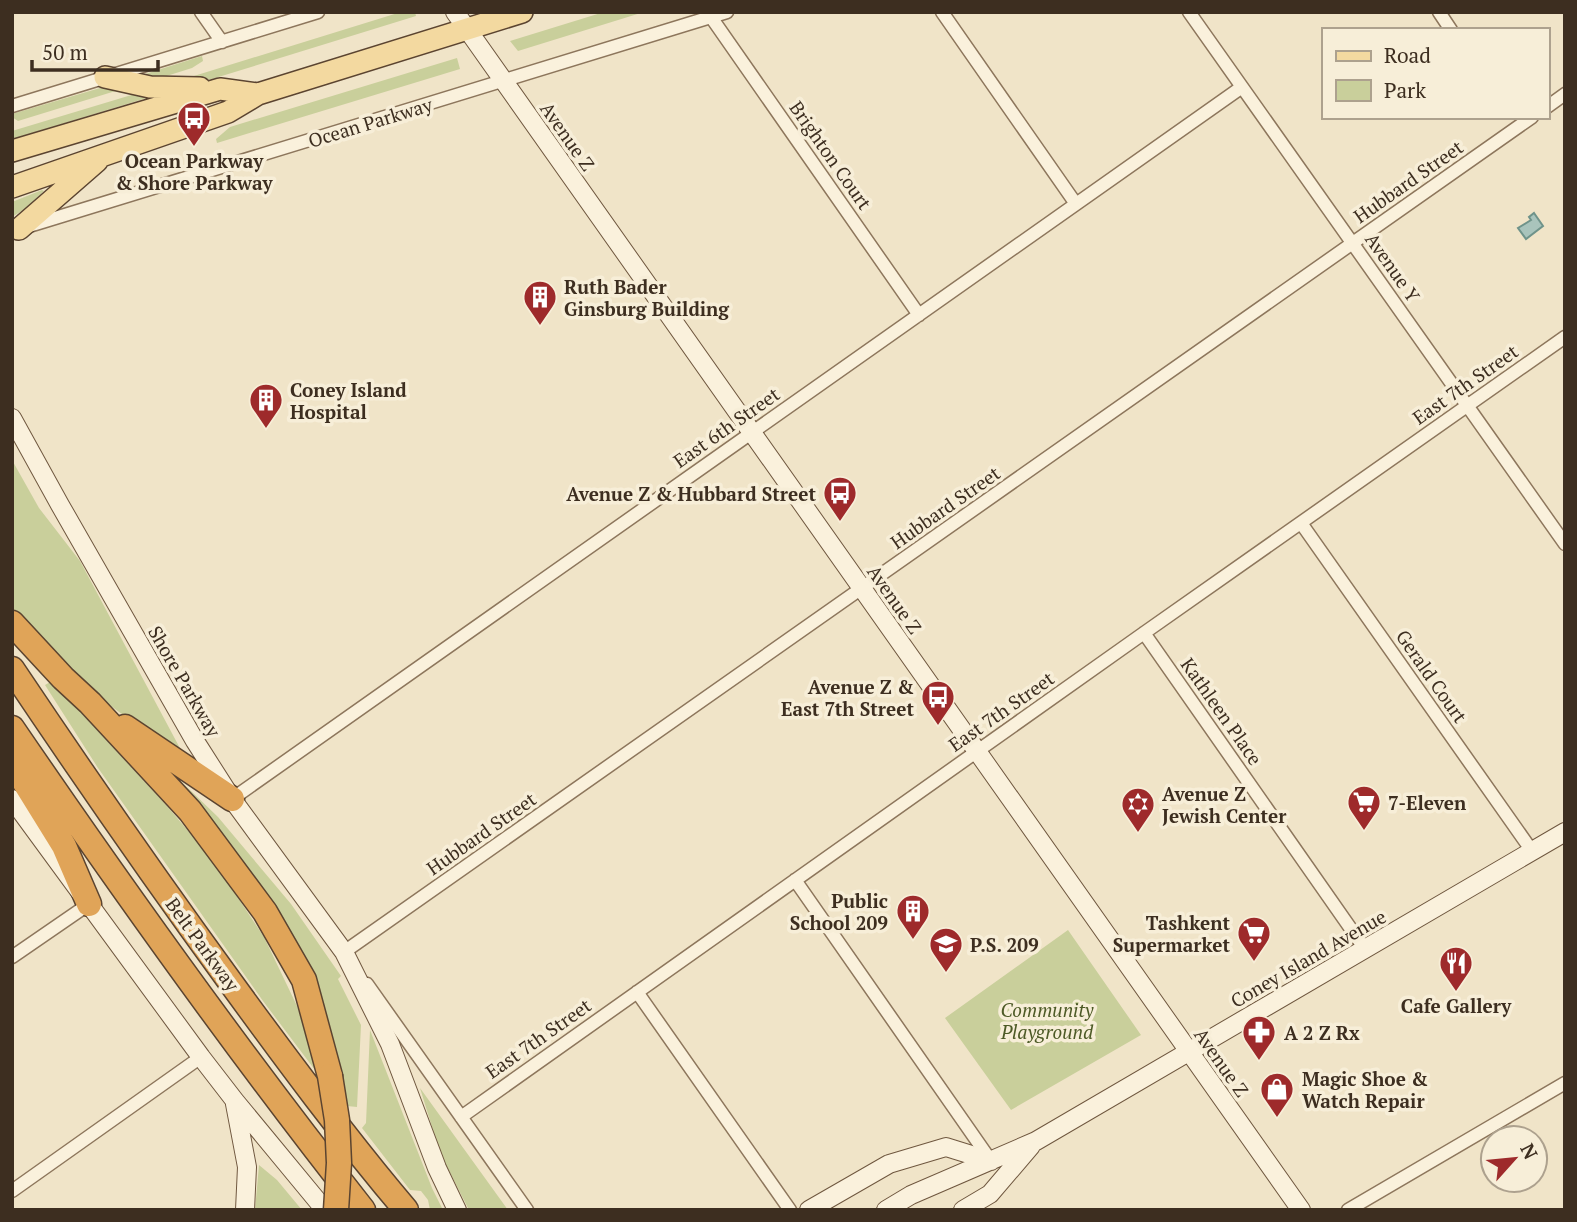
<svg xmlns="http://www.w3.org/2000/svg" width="1577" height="1222" font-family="'PT Serif',serif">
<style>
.green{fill:#c9cf9b}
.water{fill:#a9c4bc;stroke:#6f938a;stroke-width:2}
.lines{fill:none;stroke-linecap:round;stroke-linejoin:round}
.street-casing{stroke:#8d765c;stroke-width:15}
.secondary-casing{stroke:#6f573f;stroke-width:20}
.primary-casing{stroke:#5b4430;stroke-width:24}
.highway-casing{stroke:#5b4430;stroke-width:27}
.street{stroke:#faf1dc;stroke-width:12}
.secondary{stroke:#faf1dc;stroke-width:18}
.primary{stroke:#f3d9a0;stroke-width:21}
.highway{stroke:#e0a458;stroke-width:24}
.highway-bridge-casing{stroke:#5b4430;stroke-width:27;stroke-linecap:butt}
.highway-bridge{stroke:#e0a458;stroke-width:24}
.labels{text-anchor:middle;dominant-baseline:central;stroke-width:7;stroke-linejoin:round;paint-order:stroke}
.street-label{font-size:19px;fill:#3d2e20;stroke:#f7eed8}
.poi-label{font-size:19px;font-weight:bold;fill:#3d2e20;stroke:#f7eed8;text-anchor:start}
.park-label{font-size:19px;font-style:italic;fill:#4d5a26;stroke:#f7eed8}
</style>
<rect width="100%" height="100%" fill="#f0e4c8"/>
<path class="green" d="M401,12h14l1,4 -204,63 -16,3 -15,-2z
M604,12h40l-126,39 -8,-10z
M202,56l1,5 -11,7 -35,11 -15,-4z
M457,58l3,11 -243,74 -1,-4 14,-12z
M114,86l8,3 -104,32 -6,-4v-3l88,-26z
M148,90l12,4 -148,45v-8z
M42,190l2,1 -19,18 -13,8v-15z
M12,460l27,48 41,53 102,191 -4,4 -71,-53 -74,-65 -21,-28z
M52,681l114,124 47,55 51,77 33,69 24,72 -58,-77 -165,-233 -53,-83z
M164,765l54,52 73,87 50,72 -3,3 23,46 -4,82 -10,-1 -12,-58z
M1068,930l73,105 -130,75 -66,-92z
M370,1030l62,158 11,22h-13l-2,-10 -7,-9 -11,-1 -48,-62 4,-5z
M420,1088l88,122h-39l-29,-57z
M259,1165l18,15 25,30h-47z"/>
<path class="water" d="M1534,213l9,13 -17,13 -8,-11 13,-8 -2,-3z"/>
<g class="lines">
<defs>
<path id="street" d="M201,12l21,30
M942,12l134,192
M1189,12l376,532
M1439,12l12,18
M711,17l208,298
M12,106l306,-94
M1547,107l18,-13
M29,226l698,-214
M1301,523l231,328
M1144,633l221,316
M232,799l1010,-712
M795,880l196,281
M12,957l77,-53
M349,958l-5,-6 1188,-835
M367,984l160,226
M637,992l153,218
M461,1117l683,-484 421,-296
M12,1191l189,-134
M1348,1210l217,-127"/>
<path id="secondary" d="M455,12l846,1198
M12,418l48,87 135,236 37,58 112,153 46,92 47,124 20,42
M12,799l189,258 34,44 90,109
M235,1104l12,63 -2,43
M809,1210l80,-46 57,-17 45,14
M886,1210l25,-15 125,-54 529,-309
M963,1210l27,-16 41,-48"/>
<path id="primary" d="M105,77l45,10 50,1
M12,151l208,-62 38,5
M12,187l216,-75 30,-18 264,-82
M19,229l78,-68"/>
<path id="highway" d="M12,623l51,55 27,25 100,108 75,101 39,68 26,96
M12,669c71,106 144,211 219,314 56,77 113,154 175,227
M125,727l107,72
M12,728c112,164 228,326 351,482
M12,762l52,84 25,58"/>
</defs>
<use href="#street" class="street-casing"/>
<use href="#secondary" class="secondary-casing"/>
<use href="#primary" class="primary-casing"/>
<use href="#highway" class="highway-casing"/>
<use href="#street" class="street"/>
<use href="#secondary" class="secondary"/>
<use href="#primary" class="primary"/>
<use href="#highway" class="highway"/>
<defs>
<path id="highway-bridge" d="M330,1076l7,44 2,43 -3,47"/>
</defs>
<use href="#highway-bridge" class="highway-bridge-casing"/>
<use href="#highway-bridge" class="highway-bridge"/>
</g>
<defs>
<symbol id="bus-pin" viewBox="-11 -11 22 30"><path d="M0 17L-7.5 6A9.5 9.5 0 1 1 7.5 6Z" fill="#9e2a2b" stroke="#f7eed8"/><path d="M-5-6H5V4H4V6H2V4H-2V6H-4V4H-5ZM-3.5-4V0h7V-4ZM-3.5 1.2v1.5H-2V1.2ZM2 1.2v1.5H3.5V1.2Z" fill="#fff"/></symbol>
<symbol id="building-pin" viewBox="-11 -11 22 30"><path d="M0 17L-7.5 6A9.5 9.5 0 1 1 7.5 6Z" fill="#9e2a2b" stroke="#f7eed8"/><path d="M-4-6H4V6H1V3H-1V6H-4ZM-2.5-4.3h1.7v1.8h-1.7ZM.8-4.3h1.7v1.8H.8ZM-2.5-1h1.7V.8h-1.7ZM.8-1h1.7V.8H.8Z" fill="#fff"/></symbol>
<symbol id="supermarket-pin" viewBox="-11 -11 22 30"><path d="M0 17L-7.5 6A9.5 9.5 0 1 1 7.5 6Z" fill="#9e2a2b" stroke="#f7eed8"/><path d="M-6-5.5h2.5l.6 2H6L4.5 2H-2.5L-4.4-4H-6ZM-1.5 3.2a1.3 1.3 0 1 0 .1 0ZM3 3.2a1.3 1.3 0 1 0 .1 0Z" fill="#fff"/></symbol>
<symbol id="synagogue-pin" viewBox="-11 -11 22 30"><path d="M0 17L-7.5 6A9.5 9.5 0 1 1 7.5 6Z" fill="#9e2a2b" stroke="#f7eed8"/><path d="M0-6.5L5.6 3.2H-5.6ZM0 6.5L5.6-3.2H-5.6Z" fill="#fff"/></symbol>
<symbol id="school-pin" viewBox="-11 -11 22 30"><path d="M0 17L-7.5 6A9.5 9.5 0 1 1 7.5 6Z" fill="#9e2a2b" stroke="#f7eed8"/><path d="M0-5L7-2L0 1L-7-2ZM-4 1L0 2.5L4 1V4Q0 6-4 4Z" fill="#fff"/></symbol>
<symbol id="restaurant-pin" viewBox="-11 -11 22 30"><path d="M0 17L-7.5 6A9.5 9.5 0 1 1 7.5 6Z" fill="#9e2a2b" stroke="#f7eed8"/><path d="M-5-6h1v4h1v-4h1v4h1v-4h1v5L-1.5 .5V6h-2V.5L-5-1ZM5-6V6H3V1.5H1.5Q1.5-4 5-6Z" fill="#fff"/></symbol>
<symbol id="pharmacy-pin" viewBox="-11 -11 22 30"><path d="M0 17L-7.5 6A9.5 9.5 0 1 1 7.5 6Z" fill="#9e2a2b" stroke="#f7eed8"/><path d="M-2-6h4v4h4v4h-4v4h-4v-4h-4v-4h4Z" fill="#fff"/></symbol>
<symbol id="shop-pin" viewBox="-11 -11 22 30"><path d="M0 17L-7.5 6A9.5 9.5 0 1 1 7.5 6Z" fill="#9e2a2b" stroke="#f7eed8"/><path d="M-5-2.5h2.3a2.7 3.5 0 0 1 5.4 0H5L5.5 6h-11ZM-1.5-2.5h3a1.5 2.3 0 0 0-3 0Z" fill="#fff"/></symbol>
</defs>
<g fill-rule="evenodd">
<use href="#bus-pin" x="175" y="99" width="38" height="52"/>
<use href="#building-pin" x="521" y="278" width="38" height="52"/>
<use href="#building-pin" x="247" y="381" width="38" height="52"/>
<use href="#bus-pin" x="821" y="474" width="38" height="52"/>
<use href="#bus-pin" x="919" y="678" width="38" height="52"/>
<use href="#supermarket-pin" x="1345" y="783" width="38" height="52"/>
<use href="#synagogue-pin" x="1119" y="785" width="38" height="52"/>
<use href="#building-pin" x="894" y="892" width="38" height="52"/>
<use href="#supermarket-pin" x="1235" y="914" width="38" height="52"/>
<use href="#school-pin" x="927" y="925" width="38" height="52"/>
<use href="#restaurant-pin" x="1437" y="944" width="38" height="52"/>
<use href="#pharmacy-pin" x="1240" y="1013" width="38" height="52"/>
<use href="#shop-pin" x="1258" y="1070" width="38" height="52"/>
</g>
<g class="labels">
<g class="street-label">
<text transform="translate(370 122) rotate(-17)">Ocean Parkway</text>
<text transform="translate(568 136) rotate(55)">Avenue Z</text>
<text transform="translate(831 155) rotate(55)">Brighton Court</text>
<text transform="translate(1408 181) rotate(-35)">Hubbard Street</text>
<text transform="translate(1393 267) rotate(55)">Avenue Y</text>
<text transform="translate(1465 384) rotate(-35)">East 7th Street</text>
<text transform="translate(726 427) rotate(-35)">East 6th Street</text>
<text transform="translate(945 507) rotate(-35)">Hubbard Street</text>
<text transform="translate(895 599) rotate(55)">Avenue Z</text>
<text transform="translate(1432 676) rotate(55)">Gerald Court</text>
<text transform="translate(185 681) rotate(60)">Shore Parkway</text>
<text transform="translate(1001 711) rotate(-35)">East 7th Street</text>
<text transform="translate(1222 711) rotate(55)">Kathleen Place</text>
<text transform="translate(481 833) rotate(-35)">Hubbard Street</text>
<text transform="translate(203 944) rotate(54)">Belt Parkway</text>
<text transform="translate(1308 958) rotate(-30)">Coney Island Avenue</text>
<text transform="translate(538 1038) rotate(-35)">East 7th Street</text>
<text transform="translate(1222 1062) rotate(55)">Avenue Z</text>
</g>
<g class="poi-label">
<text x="194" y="160" text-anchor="middle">Ocean Parkway<tspan x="194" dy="22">&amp; Shore Parkway</tspan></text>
<text x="564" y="286">Ruth Bader<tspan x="564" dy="22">Ginsburg Building</tspan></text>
<text x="290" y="389">Coney Island<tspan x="290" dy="22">Hospital</tspan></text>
<text x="816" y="493" text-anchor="end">Avenue Z &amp; Hubbard Street</text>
<text x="914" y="686" text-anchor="end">Avenue Z &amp;<tspan x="914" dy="22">East 7th Street</tspan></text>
<text x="1162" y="793">Avenue Z<tspan x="1162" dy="22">Jewish Center</tspan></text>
<text x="1388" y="802">7-Eleven</text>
<text x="888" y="900" text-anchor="end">Public<tspan x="888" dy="22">School 209</tspan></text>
<text x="1230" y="922" text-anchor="end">Tashkent<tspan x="1230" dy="22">Supermarket</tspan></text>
<text x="970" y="944">P.S. 209</text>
<text x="1456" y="1005" text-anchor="middle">Cafe Gallery</text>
<text x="1284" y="1032">A 2 Z Rx</text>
<text x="1302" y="1078">Magic Shoe &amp;<tspan x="1302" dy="22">Watch Repair</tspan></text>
</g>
<g class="park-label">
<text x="1047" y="1009">Community<tspan x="1047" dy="22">Playground</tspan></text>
</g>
</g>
<rect width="1577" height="1222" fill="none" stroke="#3d2e20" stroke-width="28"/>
<rect x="1322" y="28" width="228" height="91" fill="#f7eed8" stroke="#ada18e" stroke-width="2"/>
<rect x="1336" y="51" width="35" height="10" fill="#f3d9a0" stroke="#ada18e" stroke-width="2"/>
<text x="1384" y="63" font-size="21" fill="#3d2e20">Road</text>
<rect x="1336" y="80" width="35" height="21" fill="#c9cf9b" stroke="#ada18e" stroke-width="2"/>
<text x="1384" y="98" font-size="21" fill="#3d2e20">Park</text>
<g transform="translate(1514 1159) rotate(63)"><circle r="33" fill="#f7eed8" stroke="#ada18e" stroke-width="2"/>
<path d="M0-5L12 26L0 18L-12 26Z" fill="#9e2a2b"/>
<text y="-10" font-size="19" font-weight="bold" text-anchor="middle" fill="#3d2e20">N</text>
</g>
<path d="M32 60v10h126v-10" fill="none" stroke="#3d2e20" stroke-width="3.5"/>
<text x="42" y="60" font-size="21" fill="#3d2e20" stroke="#f7eed8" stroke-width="5" paint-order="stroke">50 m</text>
</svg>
